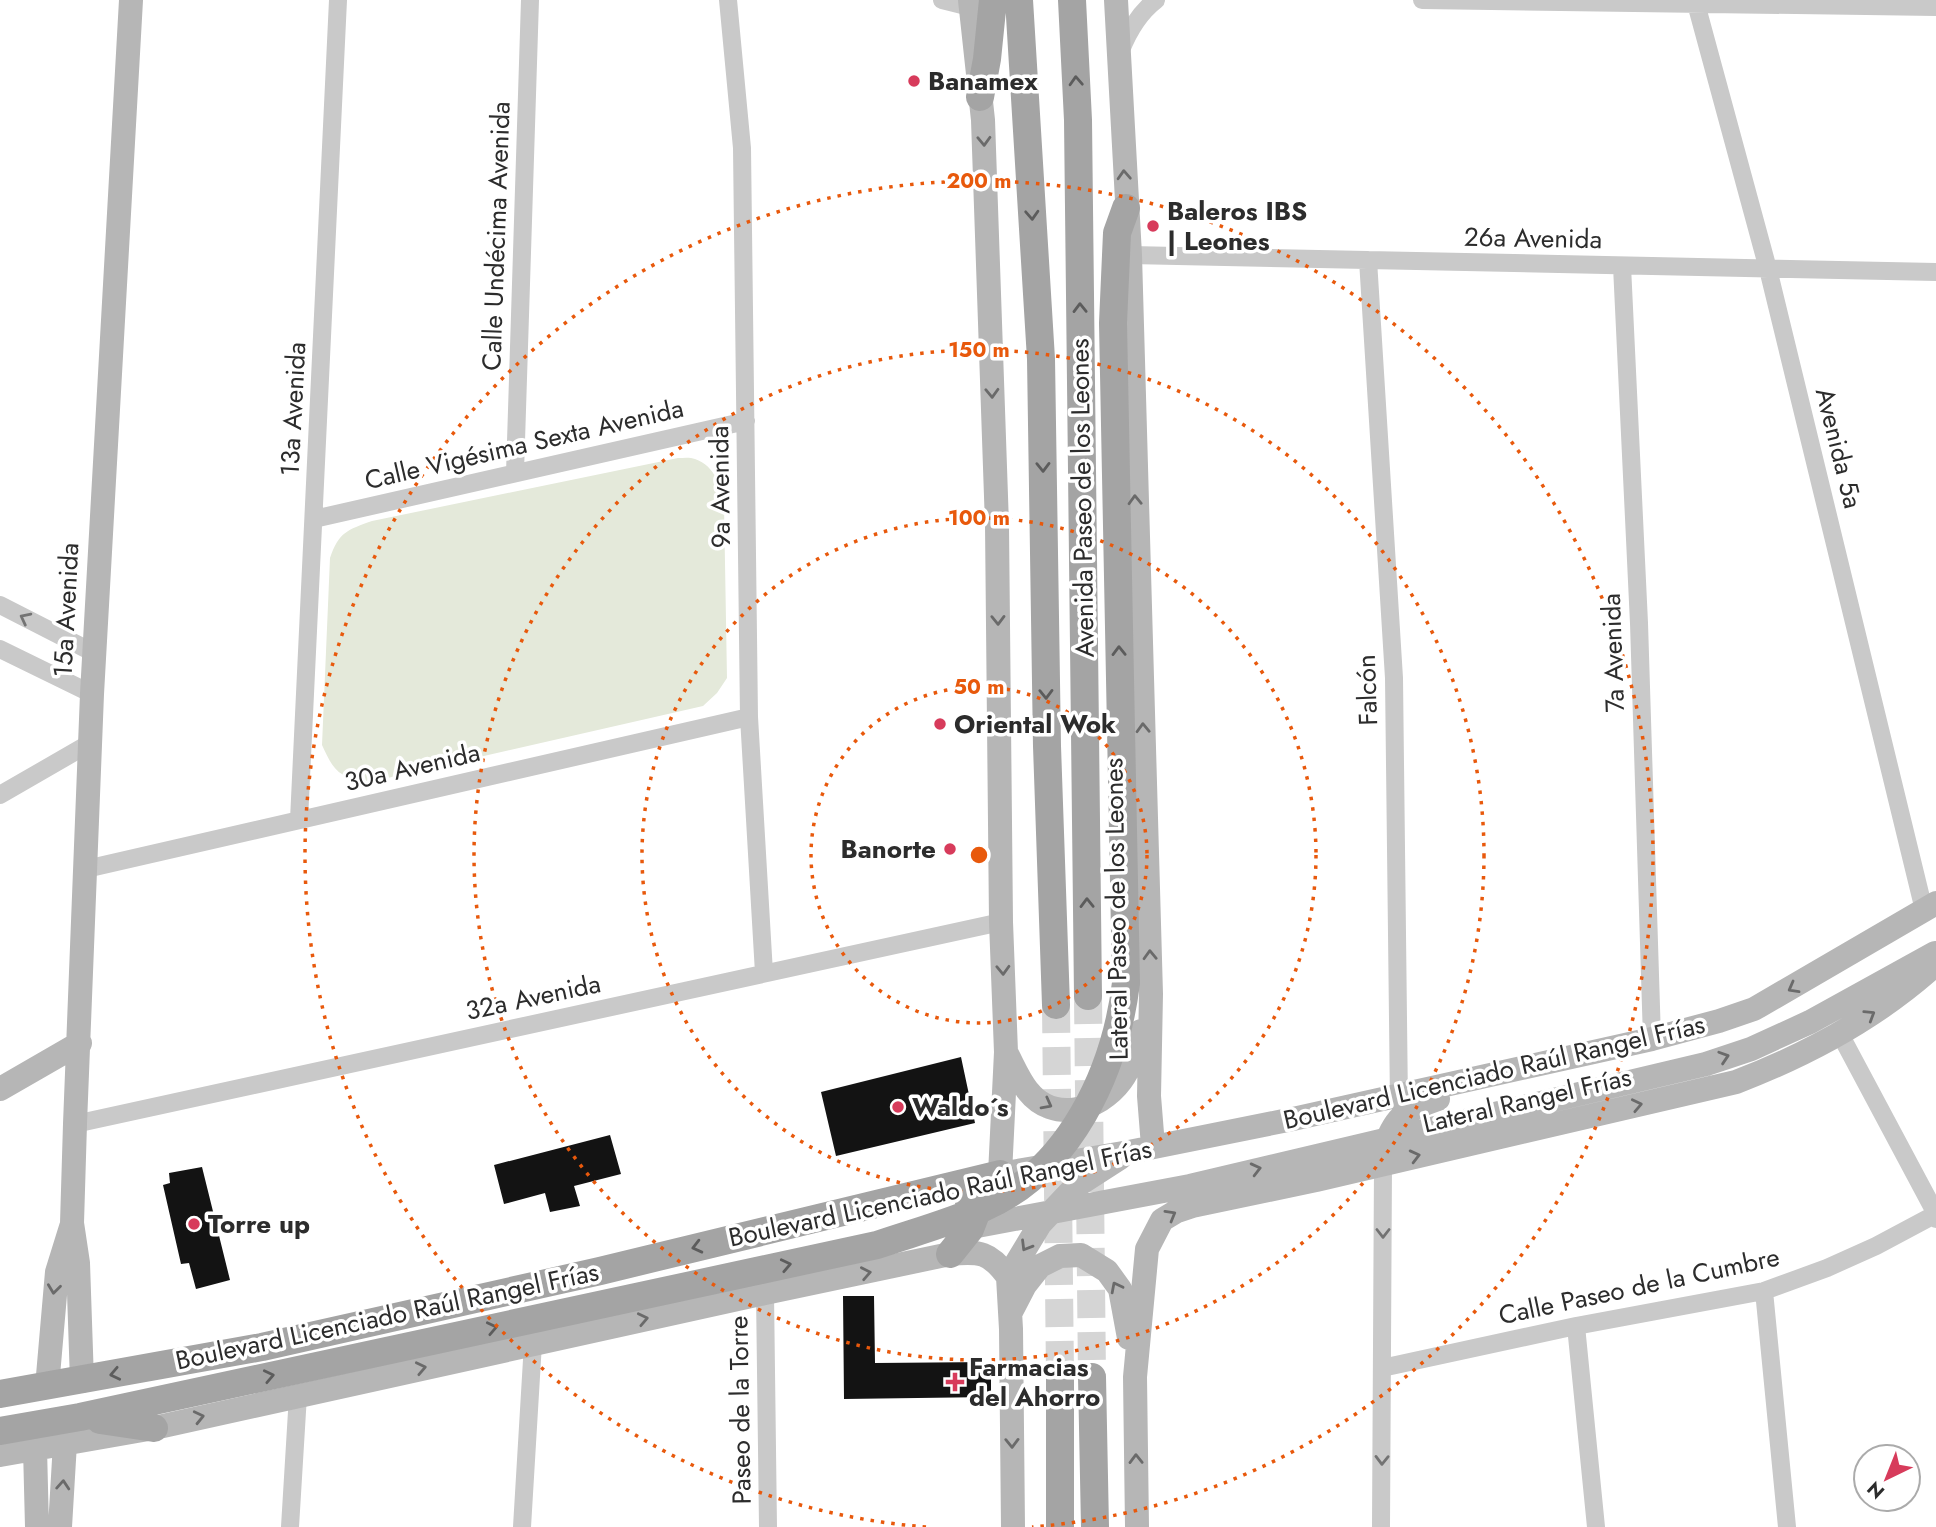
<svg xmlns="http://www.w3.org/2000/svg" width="1936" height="1527" font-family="Jost,sans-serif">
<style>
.green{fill:#e4e9da}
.building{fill:#131313}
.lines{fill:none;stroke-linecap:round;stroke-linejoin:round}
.primary-tunnel{stroke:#d5d5d5;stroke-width:28;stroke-dasharray:28 14;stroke-linecap:butt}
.street{stroke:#c9c9c9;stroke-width:18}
.secondary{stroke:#b6b6b6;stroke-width:24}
.primary{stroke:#a4a4a4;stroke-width:28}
.oneway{stroke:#5c5c5c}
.oneway2{stroke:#6a6a6a}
.oneway3{stroke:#737373}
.ring{fill:none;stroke:#e8590c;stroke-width:3.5;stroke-dasharray:3.5 7}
.poi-dot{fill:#d73b5b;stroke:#fff;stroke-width:2.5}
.labels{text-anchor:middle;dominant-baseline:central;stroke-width:7;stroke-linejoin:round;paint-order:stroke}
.poi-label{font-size:26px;font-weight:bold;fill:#2c2c2c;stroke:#fff;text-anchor:start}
.street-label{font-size:26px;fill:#2c2c2c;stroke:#fff}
.centre{fill:#e8590c;stroke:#fff;stroke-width:3.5}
.ring-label{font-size:21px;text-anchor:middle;font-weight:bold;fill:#e8590c;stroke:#fff;stroke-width:7;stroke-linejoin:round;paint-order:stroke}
</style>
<rect width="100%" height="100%" fill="#fff"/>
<path class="green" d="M678,458c5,0 12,-1 17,1 20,7 27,28 29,46l3,173 -10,15 -14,13 -333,76c-30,-5 -35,-8 -48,-37l8,-187c9,-26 17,-28 42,-37z"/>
<path class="building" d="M961,1057l14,66 -139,33 -15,-64z
M610,1135l11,39 -47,12 6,20 -30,6 -5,-19 -41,11 -10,-39z
M202,1167l28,113 -34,9 -7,-26 -8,1 -18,-79 7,-2 -1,-10z
M843,1296h31l1,67 116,-1v35l-147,2z"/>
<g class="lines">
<path class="primary-tunnel" d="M1088,996l4,381
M1056,1005l4,371"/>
<path class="street" d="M728,0l14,148 7,569 15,256
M942,0l28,7
M1422,0l514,7
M1695,0l73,269 156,641
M1121,50c8,-20 18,-37 35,-50
M1130,255l806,17
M1368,260l26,418 5,426
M1622,266l17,357 13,416
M515,473l15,-473
M314,519l432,-98
M0,605l94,48
M0,649l92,45
M0,795l90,-52
M299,820l39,-820
M86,869l663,-152
M1840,1034l96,180v5
M75,1124l926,-202
M1764,1291l23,236
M765,1293l3,234
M1576,1326l20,201
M1382,1368l194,-42 188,-35 63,-23 49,-22 60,-32
M290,1527l8,-132
M522,1527l11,-184
M1381,1527l2,-362"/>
<path class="secondary" d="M970,0l13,120 14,405 4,397 5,130 -6,122 129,-22 164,-33 359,-80 67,-18 35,-12 182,-106
M1116,0l14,255 21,739 -2,102 4,50
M1006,1052c7,13 13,28 22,39 25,32 71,20 93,-10 11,-15 15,-32 20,-50
M0,1089l80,-46
M1385,1146c11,-32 22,-36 53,-47
M956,1230l234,-44 516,-122 45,-15 59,-27 125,-69
M1008,1277l3,52 2,198
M1008,1277l32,-53 35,-37 45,-29
M1011,1312l14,-27 15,-19 20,-10 21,-1 26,16 13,18 9,49
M82,1381l-4,-118 -6,-40 3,-99 17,-430 39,-694
M47,1387l10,-115 14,-45
M35,1448l2,79
M0,1455l154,-27 611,-135 185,-39c30,-3 40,-2 58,23
M60,1527l5,-84
M1137,1527l-2,-150 12,-128 15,-29 15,-9 15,-5 124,-26 420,-98c73,-28 142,-65 200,-118"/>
<path class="primary" d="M1019,0l22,359 6,387 9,259
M1072,0l6,120 10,876
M980,97l7,-38 6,-59
M950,1254l20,-25 5,-13 -6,-14
M1060,1376v151
M1092,1377l3,150
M0,1394l262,-47 338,-76 400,-97
M100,1420l54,8
M0,1431l80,-14 797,-172c35,-12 72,-22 106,-37 87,-38 132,-136 143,-225l-13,-660 4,-90 9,-25"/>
</g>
<defs><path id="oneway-chevron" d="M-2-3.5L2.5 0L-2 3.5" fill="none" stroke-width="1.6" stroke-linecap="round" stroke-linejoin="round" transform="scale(1.75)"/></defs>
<g class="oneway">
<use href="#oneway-chevron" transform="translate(1076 81) rotate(-93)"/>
<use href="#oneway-chevron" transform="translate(1032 215) rotate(87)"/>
<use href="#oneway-chevron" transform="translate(1080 308) rotate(-91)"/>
<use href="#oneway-chevron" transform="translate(1043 467) rotate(89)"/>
<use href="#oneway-chevron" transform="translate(1119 651) rotate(-91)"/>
<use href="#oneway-chevron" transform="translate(1046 694) rotate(89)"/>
<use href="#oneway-chevron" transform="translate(1087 903) rotate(-91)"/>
<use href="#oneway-chevron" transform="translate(697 1247) rotate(166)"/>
<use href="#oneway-chevron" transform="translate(786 1265) rotate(-12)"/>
<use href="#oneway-chevron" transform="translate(492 1328) rotate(-12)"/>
<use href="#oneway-chevron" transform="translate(115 1374) rotate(168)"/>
<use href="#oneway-chevron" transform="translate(269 1376) rotate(-12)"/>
</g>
<g class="oneway2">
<use href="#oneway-chevron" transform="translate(984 141) rotate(88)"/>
<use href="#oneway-chevron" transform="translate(1124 175) rotate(-93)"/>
<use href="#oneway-chevron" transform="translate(992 393) rotate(88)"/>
<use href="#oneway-chevron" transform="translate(1135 500) rotate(-92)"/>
<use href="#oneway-chevron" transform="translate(998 620) rotate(89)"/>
<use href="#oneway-chevron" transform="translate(1143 728) rotate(-92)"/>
<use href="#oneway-chevron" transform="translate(1150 955) rotate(-92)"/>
<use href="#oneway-chevron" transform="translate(1003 970) rotate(88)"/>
<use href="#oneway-chevron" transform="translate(1793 988) rotate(151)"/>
<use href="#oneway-chevron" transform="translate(1870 1015) rotate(-32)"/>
<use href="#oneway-chevron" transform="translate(1724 1057) rotate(-18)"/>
<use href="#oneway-chevron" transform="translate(1047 1104) rotate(28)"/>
<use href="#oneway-chevron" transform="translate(1637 1105) rotate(-12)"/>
<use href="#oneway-chevron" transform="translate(1415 1156) rotate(-14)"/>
<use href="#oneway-chevron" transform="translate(1256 1169) rotate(-14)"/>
<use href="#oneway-chevron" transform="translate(1171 1215) rotate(-30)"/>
<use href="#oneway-chevron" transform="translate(1026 1246) rotate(121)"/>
<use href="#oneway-chevron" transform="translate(866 1273) rotate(-11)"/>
<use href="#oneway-chevron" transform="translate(1116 1287) rotate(-117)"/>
<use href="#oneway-chevron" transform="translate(54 1289) rotate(97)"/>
<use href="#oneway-chevron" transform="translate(643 1319) rotate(-12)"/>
<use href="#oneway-chevron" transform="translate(421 1368) rotate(-12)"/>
<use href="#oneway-chevron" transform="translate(199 1417) rotate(-13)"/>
<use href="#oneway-chevron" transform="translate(1012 1443) rotate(89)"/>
<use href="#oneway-chevron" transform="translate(1136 1459) rotate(-91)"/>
<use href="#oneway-chevron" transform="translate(63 1485) rotate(-86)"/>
</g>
<g class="oneway3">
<use href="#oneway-chevron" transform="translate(25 618) rotate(-153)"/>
<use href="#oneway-chevron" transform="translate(1383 1233) rotate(90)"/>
<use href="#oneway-chevron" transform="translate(1382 1460) rotate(91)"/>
</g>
<g class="ring">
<circle cx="979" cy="855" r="168"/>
<circle cx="979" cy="855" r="337"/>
<circle cx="979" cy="855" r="505"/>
<path d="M926 1527A674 674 0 1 1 1032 1527"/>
</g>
<g class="poi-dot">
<circle cx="914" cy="81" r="7"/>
<circle cx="1153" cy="226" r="7"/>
<circle cx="940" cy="724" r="7"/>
<circle cx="950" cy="849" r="7"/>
<circle cx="898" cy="1107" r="7"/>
<circle cx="194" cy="1224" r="7"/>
<path d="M951.5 1371.5h7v7h7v7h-7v7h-7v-7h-7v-7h7z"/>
</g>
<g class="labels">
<g class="poi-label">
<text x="928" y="81">Banamex</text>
<text x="1167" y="211">Baleros IBS<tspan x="1167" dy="30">| Leones</tspan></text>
<text x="954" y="724">Oriental Wok</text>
<text x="936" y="849" text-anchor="end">Banorte</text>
<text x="912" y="1107">Waldo´s</text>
<text x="208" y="1224">Torre up</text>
<text x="969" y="1367">Farmacias<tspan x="969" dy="30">del Ahorro</tspan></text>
</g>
<g class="street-label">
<text transform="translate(496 236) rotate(-88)">Calle Undécima Avenida</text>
<text transform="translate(1533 238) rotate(1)">26a Avenida</text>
<text transform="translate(293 409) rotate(-87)">13a Avenida</text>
<text transform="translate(524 444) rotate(-13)">Calle Vigésima Sexta Avenida</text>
<text transform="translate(1839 448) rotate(76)">Avenida 5a</text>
<text transform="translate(720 487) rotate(-91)">9a Avenida</text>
<text transform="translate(1082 498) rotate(-91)">Avenida Paseo de los Leones</text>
<text transform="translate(66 610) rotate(-87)">15a Avenida</text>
<text transform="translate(1613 653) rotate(-92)">7a Avenida</text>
<text transform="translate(1367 690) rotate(-92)">Falcón</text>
<text transform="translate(412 767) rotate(-13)">30a Avenida</text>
<text transform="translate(1116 909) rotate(-91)">Lateral Paseo de los Leones</text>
<text transform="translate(533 997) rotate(-12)">32a Avenida</text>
<text transform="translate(1494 1072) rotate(-13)">Boulevard Licenciado Raúl Rangel Frías</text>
<text transform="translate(1527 1100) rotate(-13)">Lateral Rangel Frías</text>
<text transform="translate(940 1193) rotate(-12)">Boulevard Licenciado Raúl Rangel Frías</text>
<text transform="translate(1639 1286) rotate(-12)">Calle Paseo de la Cumbre</text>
<text transform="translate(387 1316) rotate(-12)">Boulevard Licenciado Raúl Rangel Frías</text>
<text transform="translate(740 1410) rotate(-91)">Paseo de la Torre</text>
</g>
</g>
<circle cx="979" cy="855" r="10" class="centre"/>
<g class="ring-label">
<text x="979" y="188">200 m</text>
<text x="979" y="357">150 m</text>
<text x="979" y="525">100 m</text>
<text x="979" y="694">50 m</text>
</g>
<g transform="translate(1887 1478) rotate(223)"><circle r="33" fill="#ffffff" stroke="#ababab" stroke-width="2"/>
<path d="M0-5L12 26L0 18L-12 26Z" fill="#d73b5b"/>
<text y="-10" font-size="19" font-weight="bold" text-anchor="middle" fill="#2c2c2c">N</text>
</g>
</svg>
